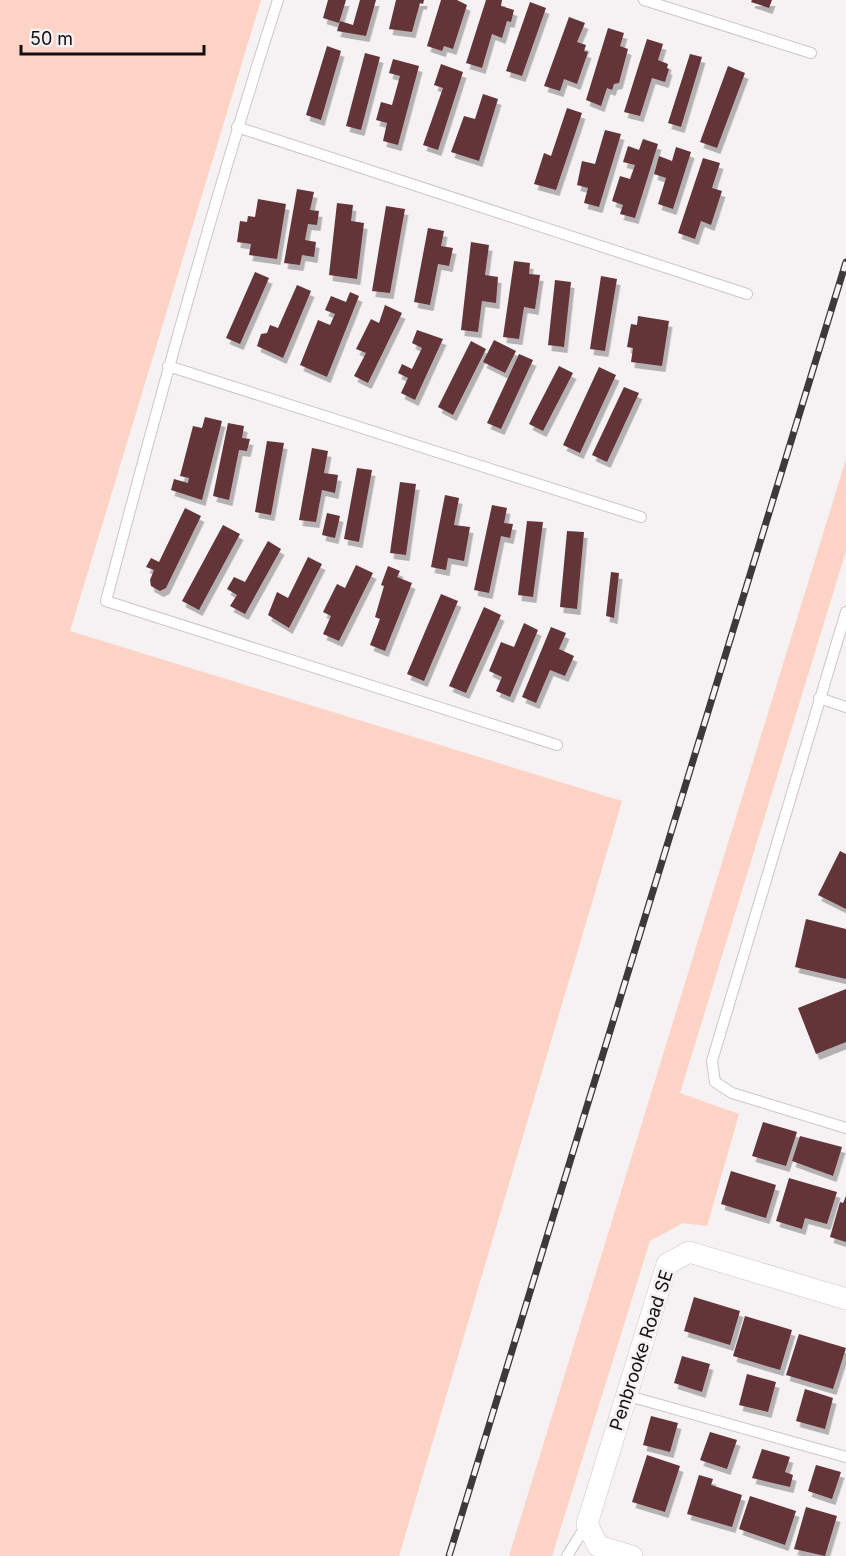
<svg xmlns="http://www.w3.org/2000/svg" width="846" height="1556" font-family="Inter,sans-serif">
<style>
.green{fill:#fdd3c5}
.building{fill:#643438;filter:url(#shadow)}
.lines{fill:none;stroke-linecap:round;stroke-linejoin:round}
.lane-casing{stroke:#cbc6c8;stroke-width:12}
.street-casing{stroke:#cbc6c8;stroke-width:22}
.lane{stroke:#fff;stroke-width:10}
.street{stroke:#fff;stroke-width:21}
.rail-casing{stroke:#3c393a;stroke-width:7}
.rail{stroke:#f6f1f3;stroke-width:4.5;stroke-dasharray:14;stroke-linecap:butt}
.labels{text-anchor:middle;dominant-baseline:central;stroke-width:6;stroke-linejoin:round;paint-order:stroke}
.street-label{font-size:18px;fill:#121010;stroke:#f6f1f3}
</style>
<defs>
<filter id="shadow"><feDropShadow dx="3.5" dy="6" stdDeviation="0" flood-color="#0004"/></filter>
</defs>
<rect width="100%" height="100%" fill="#f6f1f3"/>
<path class="green" d="M0,0h261l-191,631 552,170 -223,755h-399z
M846,459v92l-166,542 59,21 -32,112 -24,-3 -33,18 -98,315h-43z"/>
<path class="building" d="M328,0h18l-7,23 -16,-5z
M360,0h16l-10,36 -29,-5 3,-10 13,4z
M396,0h28l-1,4 -3,-1 -8,29 -23,-3z
M441,0h16l10,5 -14,44 -9,-3 -2,5 -15,-5z
M486,0h16l-1,6 13,4 -3,12 -4,-1 -5,17 -10,-4 -10,34 -16,-5z
M752,0h20l-3,8 -18,-6z
M530,2l16,6 -24,68 -16,-5z
M569,17l16,6 -8,19 9,3 -2,6 4,1 -11,32 -13,-5 -4,12 -16,-5z
M608,28l16,5 -4,13 8,3 -9,34 -5,1 -2,6 -5,-2 -6,18 -15,-6z
M647,39l16,5 -5,16 10,4 -1,4 2,1 -4,13 -13,-4 -12,38 -16,-4z
M327,46l14,5 -20,69 -15,-5z
M365,53l15,4 -19,73 -15,-4z
M690,54l12,3 -21,70 -13,-4z
M393,59l26,7 -21,79 -15,-4 4,-18 -11,-3 5,-18 11,3 8,-29 -11,-3z
M441,64l22,8 -25,78 -15,-5 20,-57 -9,-3z
M728,66l17,7 -28,75 -17,-6z
M483,94l15,5 -19,62 -28,-9 13,-36 11,3z
M567,108l15,5 -26,77 -22,-6 10,-31 7,3z
M605,130l16,4 -22,73 -15,-4 4,-15 -11,-3 5,-24 13,3z
M643,139l15,5 -23,74 -15,-4 3,-9 -11,-4 8,-25 10,3 5,-14 -12,-3 5,-16 11,4z
M676,147l15,5 -18,57 -15,-5 8,-26 -12,-4 5,-18 13,5z
M703,158l17,5 -8,25 10,3 -11,34 -10,-4 -6,18 -17,-6z
M297,189l17,3 -4,18 9,1 -2,14 -9,-1 -3,16 11,2 -2,15 -12,-2 -2,10 -16,-2z
M258,199l28,5 -9,55 -28,-4 2,-11 -14,-2 3,-21 7,1 1,-6 7,1z
M337,203l16,2 -2,16 13,2 -7,56 -28,-4z
M386,206l19,3 -15,84 -18,-2z
M428,228l16,3 -3,15 12,2 -4,18 -11,-2 -8,41 -16,-3z
M471,242l18,3 -4,30 13,2 -2,26 -14,-2 -4,31 -17,-2z
M514,261l16,2 -1,11 11,1 -5,34 -11,-2 -5,32 -16,-2z
M255,272l14,6 -29,66 -14,-6z
M601,276l16,3 -12,72 -15,-2z
M555,280l16,2 -7,65 -16,-2z
M297,285l14,6 -28,67 -26,-12 4,-12 6,-1 3,-8 8,3z
M350,292l9,4 -32,81 -27,-12 18,-45 12,5 5,-11 -10,-4 6,-14 15,6z
M385,305l17,8 -34,70 -14,-7 12,-23 -10,-4 15,-30 8,4z
M638,316l31,5 -7,45 -31,-4 2,-14 -6,-1 4,-23 6,1z
M417,330l26,9 -28,61 -14,-7 7,-15 -10,-5 4,-9 10,5 10,-21 -10,-5z
M494,340l22,11 -11,22 -22,-11z
M471,341l15,8 -33,66 -15,-8z
M519,354l14,6 -32,69 -14,-6z
M559,366l14,7 -30,58 -14,-7z
M599,367l17,8 -36,78 -17,-8z
M624,387l15,6 -32,69 -15,-7z
M205,417l17,4 -20,79 -31,-10 3,-11 14,4 1,-5 -9,-2 13,-50 9,2z
M228,423l16,3 -2,12 8,1 -3,12 -8,-1 -10,50 -16,-4z
M267,441l17,2 -13,72 -16,-3z
M312,448l16,3 -4,22 14,2 -3,18 -13,-3 -6,32 -17,-2z
M357,468l15,2 -13,72 -15,-3z
M400,482l16,2 -10,71 -16,-2z
M445,495l14,3 -5,27 16,2 -6,34 -16,-3 -2,12 -15,-3z
M492,505l15,3 -3,15 9,1 -3,14 -9,-2 -12,57 -15,-3z
M185,508l16,8 -35,72 -6,3 -9,-5 -1,-6 4,-10 -8,-3 5,-9 8,4z
M327,513l13,3 -5,22 -13,-3z
M527,521l16,1 -10,75 -15,-2z
M223,525l17,9 -41,76 -17,-9z
M567,531l17,1 -7,77 -17,-2z
M268,541l13,8 -36,65 -15,-8 7,-11 -10,-6 7,-12 11,5z
M308,557l14,7 -33,64 -21,-13 9,-23 11,6z
M356,565l17,8 -34,68 -16,-7 8,-18 -8,-4 14,-28 8,4z
M388,566l12,5 -3,6 15,6 -27,68 -15,-6 10,-26 -5,-2 9,-31 -3,-1z
M611,572l8,1 -5,45 -8,-2z
M441,594l17,7 -34,80 -17,-7z
M484,607l17,8 -35,78 -17,-7z
M524,623l14,7 -28,67 -14,-6 6,-14 -13,-6 12,-29 13,5z
M551,627l15,6 -7,16 15,7 -9,20 -15,-6 -14,33 -14,-6z
M840,851l6,3v55l-28,-14z
M806,919l40,10v50l-51,-12z
M846,989v53l-30,12 -18,-46z
M763,1122l34,10 -11,34 -34,-10z
M800,1136l42,11 -9,29 -41,-15z
M731,1171l45,14 -10,33 -45,-14z
M789,1178l48,14 -10,32 -22,-6 -3,11 -26,-8z
M846,1196v46l-16,-5 10,-35 3,1z
M694,1297l46,14 -10,34 -46,-14z
M745,1316l47,14 -12,40 -47,-14z
M799,1334l47,14 -13,41 -47,-14z
M682,1356l28,8 -8,28 -28,-9z
M747,1374l29,8 -8,30 -29,-7z
M805,1389l28,9 -8,31 -29,-8z
M651,1416l27,7 -8,29 -27,-7z
M710,1432l27,8 -10,29 -27,-9z
M762,1449l28,8 -5,15 8,3 -3,12 -38,-9z
M647,1455l33,11 -15,46 -33,-10z
M816,1465l25,7 -9,27 -24,-8z
M699,1475l14,4 -2,6 31,10 -10,32 -45,-13z
M750,1496l46,15 -11,34 -46,-16z
M806,1507l31,9 -12,40 -31,-7z"/>
<g class="lines">
<defs>
<path id="lane" d="M278,0c-64,199 -119,399 -172,601l451,144
M644,0l167,53
M237,127l510,167
M168,366l473,151
M846,612l-134,449 3,21 17,11 114,35
M819,698l27,9
M625,1395l221,62
M567,1556l20,-32"/>
<path id="street" d="M632,1556l-34,-10 -11,-22 80,-260 22,-12 157,47"/>
</defs>
<use href="#lane" class="lane-casing"/>
<use href="#street" class="street-casing"/>
<use href="#lane" class="lane"/>
<use href="#street" class="street"/>
<defs>
<path id="rail" d="M449,1556l397,-1294"/>
</defs>
<use href="#rail" class="rail-casing"/>
<use href="#rail" class="rail"/>
</g>
<g class="labels">
<g class="street-label">
<text transform="translate(641 1350) rotate(-72)">Penbrooke Road SE</text>
</g>
</g>
<path d="M21 45v9h183v-9" fill="none" stroke="#121010" stroke-width="3"/>
<text x="30" y="45" font-size="18" fill="#121010" stroke="#f6f1f3" stroke-width="4.5" paint-order="stroke">50 m</text>
</svg>
